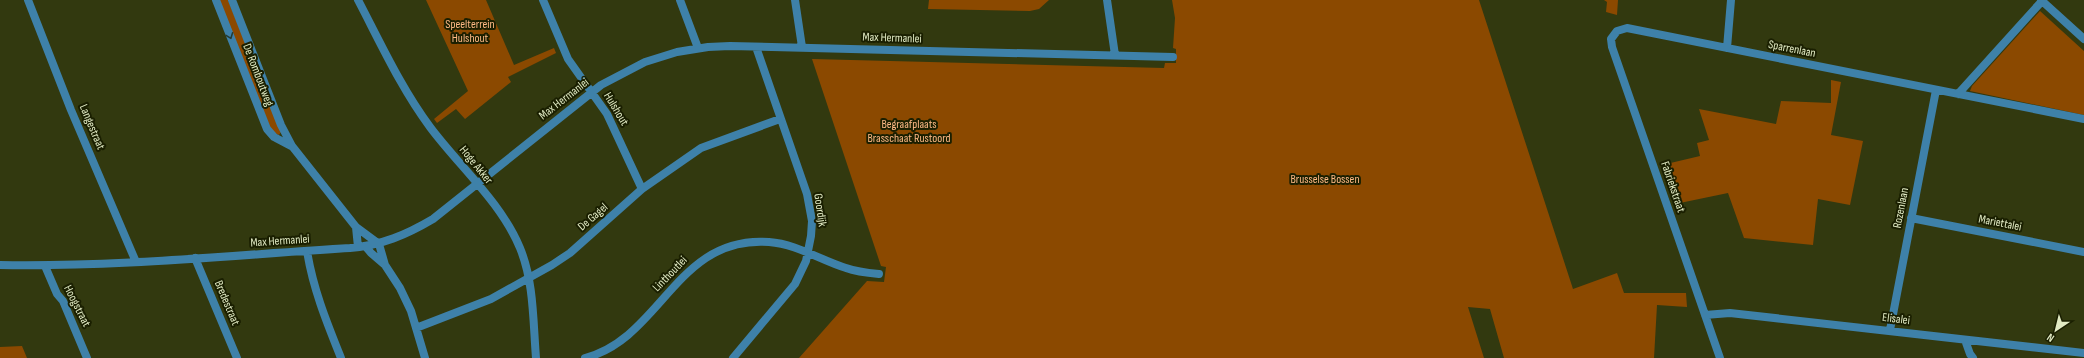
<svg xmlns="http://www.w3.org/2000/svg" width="2084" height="358" font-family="'Sofia Sans Condensed',sans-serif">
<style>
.green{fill:#8b4900}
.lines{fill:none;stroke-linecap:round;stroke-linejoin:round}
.minor{stroke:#3e81a9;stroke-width:8}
.oneway{stroke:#253c33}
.labels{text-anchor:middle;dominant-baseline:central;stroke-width:4;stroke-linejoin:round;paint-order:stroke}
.park-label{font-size:12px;fill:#feb985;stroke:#1a1f00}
.street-label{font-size:12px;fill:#e1eac3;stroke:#1a1f00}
</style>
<rect width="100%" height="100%" fill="#32390f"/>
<path class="green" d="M218,0h10l53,132 -2,3 -7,-3z
M426,0h60l28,65 40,-17 2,5 -48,24 3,5 -46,37 -9,-10 -19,14 -3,-4 34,-28z
M929,0h120l-10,9 -9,2 -102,-2z
M1172,0h307l94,289 44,-16 7,20h62l1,14 -30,-2 -3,53h-150l-14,-49 -22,-2 16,51h-685l68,-77 17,1 2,-15 -5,-1 -69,-207 352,9 1,-5h11v-14l-3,-1 2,-30z
M1604,0h14l-1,15 -11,-3 1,-10z
M2040,11l44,40v64l-114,-24 2,-5z
M1831,80l10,2 -10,53 32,6 -13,64 -32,-6 -5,46 -69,-7 -16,-45 -53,11 -13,-39 38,-9 -3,-13 12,-3 -10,-31 77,15 5,-23 50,2z
M22,346l5,12h-27v-11z"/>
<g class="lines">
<path class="minor" d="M28,0l43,110 65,152
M216,0l51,129 7,8 17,9
M232,0l49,125 11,21 64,81 23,17 6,21 15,23 11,23 14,47
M358,0c22,42 43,88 72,127 29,39 71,75 90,121 14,34 13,73 16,110
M543,0l25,59 39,55 35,75
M680,0l18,48
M795,0l7,47
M1107,0l8,55
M2041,0l43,39
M1727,48l4,-48
M1958,94l84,-93
M1911,218l173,34
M356,227l2,20
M366,247l5,6 14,12
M307,251c6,38 20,72 34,107
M195,258l42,100
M0,265c117,2 234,-10 350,-17 32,-3 56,-13 83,-29l168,-134 44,-23 32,-10 31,-5 22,-1 443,11
M45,266l12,28 6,7 24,57
M1705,315l25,-2 354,40
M416,328l75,-29 61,-34 18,-12 72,-64 59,-41 79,-29
M1890,330l46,-240
M1965,340l5,14 3,4
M585,358c77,-20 91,-123 184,-116 28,2 51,18 77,26 11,4 22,5 33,6
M733,358l62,-74 11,-23 5,-25 1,-15 -5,-27 -51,-147
M1720,358l-108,-311 -1,-8 6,-8 10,-3 457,91"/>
</g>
<defs><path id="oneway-chevron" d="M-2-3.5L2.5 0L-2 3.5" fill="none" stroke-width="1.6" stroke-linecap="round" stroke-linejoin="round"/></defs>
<use class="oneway" href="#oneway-chevron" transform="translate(230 36) rotate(69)"/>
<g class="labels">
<g class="park-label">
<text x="470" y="24">Speelterrein<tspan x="470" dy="14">Hulshout</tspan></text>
<text x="909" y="124">Begraafplaats<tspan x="909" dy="14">Brasschaat Rustoord</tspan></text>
<text x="1325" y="179">Brusselse Bossen</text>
</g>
<g class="street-label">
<text transform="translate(892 38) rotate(2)">Max Hermanlei</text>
<text transform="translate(1792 49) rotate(11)">Sparrenlaan</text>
<text transform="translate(258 75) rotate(69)">De Romboutweg</text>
<text transform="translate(564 99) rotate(-38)">Max Hermanlei</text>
<text transform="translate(616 109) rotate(59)">Hulshout</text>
<text transform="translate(92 127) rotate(67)">Langestraat</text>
<text transform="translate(476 165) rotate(51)">Hoge Akker</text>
<text transform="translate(1673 187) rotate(71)">Fabriekstraat</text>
<text transform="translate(1901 208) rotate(-79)">Rozenlaan</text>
<text transform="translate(820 210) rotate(82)">Goordijk</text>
<text transform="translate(593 217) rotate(-41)">De Gagel</text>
<text transform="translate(2000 223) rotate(11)">Mariettalei</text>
<text transform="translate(280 241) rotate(-4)">Max Hermanlei</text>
<text transform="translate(670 274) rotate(-46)">Linthoutlei</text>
<text transform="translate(227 303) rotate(67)">Bredestraat</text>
<text transform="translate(77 306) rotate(63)">Hoogstraat</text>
<text transform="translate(1896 319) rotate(7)">Elisalei</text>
</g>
</g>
<g transform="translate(2056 330) rotate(215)" stroke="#1a1f00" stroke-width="3" paint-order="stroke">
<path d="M0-3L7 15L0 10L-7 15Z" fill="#e1eac3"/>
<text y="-6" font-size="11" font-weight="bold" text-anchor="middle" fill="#e1eac3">N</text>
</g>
</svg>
